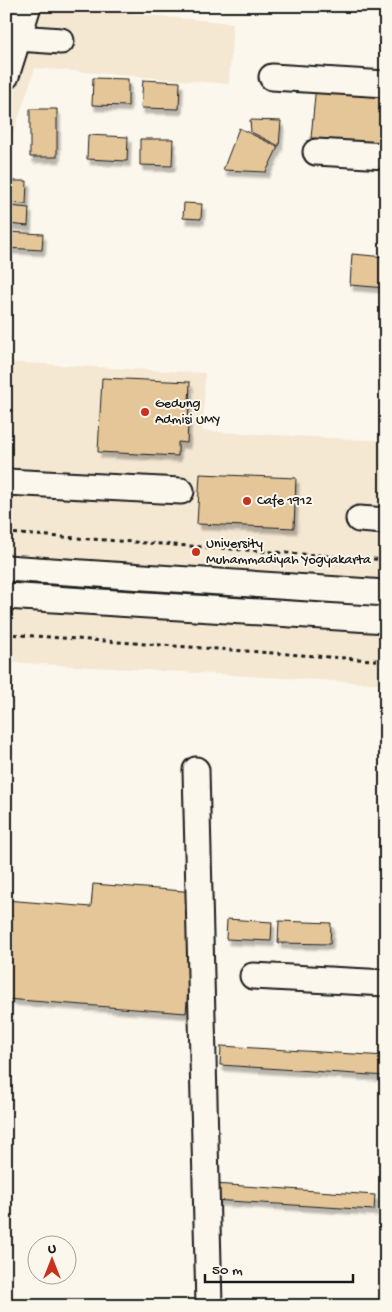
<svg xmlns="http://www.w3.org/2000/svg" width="392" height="1312" font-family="'Gochi Hand',sans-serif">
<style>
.built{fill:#f4e8d3}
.green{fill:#9ae0ae;stroke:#5b7e65}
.building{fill:#e5c698;stroke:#1c1c1c;filter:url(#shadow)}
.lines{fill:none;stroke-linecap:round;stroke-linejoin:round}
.minor-casing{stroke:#1c1c1c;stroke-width:29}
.path{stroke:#1c1c1c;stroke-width:3;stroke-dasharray:4 4;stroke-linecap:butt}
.minor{stroke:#fbf7ec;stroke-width:25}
.poi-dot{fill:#c8321e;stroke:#fbf7ec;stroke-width:2}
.labels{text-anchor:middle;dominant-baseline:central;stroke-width:4;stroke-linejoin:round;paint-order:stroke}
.poi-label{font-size:14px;fill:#1c1c1c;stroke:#fbf7ec;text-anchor:start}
</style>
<defs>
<filter id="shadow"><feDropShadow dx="3" dy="5.5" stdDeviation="1" flood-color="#0004"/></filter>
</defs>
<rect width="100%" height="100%" fill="#fbf7ec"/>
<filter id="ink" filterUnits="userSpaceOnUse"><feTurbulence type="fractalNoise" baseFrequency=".02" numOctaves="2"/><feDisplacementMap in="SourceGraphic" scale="10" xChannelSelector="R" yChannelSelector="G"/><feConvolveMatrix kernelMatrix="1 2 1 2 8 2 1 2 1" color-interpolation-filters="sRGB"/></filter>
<g filter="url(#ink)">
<path class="built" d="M6,6h41l186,17 -4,61 -194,-16 -22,66 -7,59z
M6,362l199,11 -2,58 183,10v243l-380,-22z"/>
<path class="green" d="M9,581l87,5 2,3 -89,-4z"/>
<path class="building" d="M93,78l35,1v27l-36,-1z
M143,80l37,2 -1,27 -38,-1z
M316,85l70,6v53l-75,-6z
M30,109h27v48h-27z
M250,120l31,1 -2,25 -28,-14z
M239,128l39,19 -12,25 -43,-2z
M88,135l40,2 -1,24 -40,-2z
M140,139h33l-1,27 -32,-1z
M12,181h15l-1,23 -15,-1z
M184,203l18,1 -1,15 -18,-1z
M9,206l20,2 -1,18 -20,-2z
M8,232l35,2 -1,16 -35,-2z
M352,254l34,3v31l-36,-3z
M102,378l88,4 -3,61 -9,-1v14l-80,-4z
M200,474l96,4 -2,50 -97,-4z
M201,583l33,2 -1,15 -32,-2z
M93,884l103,8 -10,121 -180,-14v-99l85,7z
M227,919l45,3 -1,19 -45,-2z
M279,921l52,2 -1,21 -52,-1z
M221,1046l165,10v20l-166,-11z
M214,1184l161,11 -1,15 -161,-10z"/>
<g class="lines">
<defs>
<path id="minor" d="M18,38l43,3
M6,76l22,-70
M272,77l114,7
M316,152l70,4
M6,482l175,9
M359,519l27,2
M6,568l380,25
M6,596l380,24
M196,770l13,536
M253,976l133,7"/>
</defs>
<use href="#minor" class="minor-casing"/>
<path class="path" d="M6,533l380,27
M6,634l380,27"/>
<use href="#minor" class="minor"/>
</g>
</g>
<g class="poi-dot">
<circle cx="145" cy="412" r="5"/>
<circle cx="247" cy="501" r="5"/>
<circle cx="196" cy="552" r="5"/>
</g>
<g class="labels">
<g class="poi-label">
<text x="155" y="404">Gedung<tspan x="155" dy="16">Admisi UMY</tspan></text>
<text x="257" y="501">Cafe 1912</text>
<text x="206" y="544">University<tspan x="206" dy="16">Muhammadiyah Yogyakarta</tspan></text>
</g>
</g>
<rect width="392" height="1312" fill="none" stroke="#fbf7ec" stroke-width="25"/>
<rect x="12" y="12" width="367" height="1287" fill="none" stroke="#1c1c1c" stroke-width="2" filter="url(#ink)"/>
<g transform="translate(52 1260)"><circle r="24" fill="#fbf7ec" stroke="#a29f99"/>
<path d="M0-4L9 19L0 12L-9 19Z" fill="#c8321e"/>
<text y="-8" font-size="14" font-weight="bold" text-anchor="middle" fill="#1c1c1c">U</text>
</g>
<path d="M205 1274v8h148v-8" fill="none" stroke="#1c1c1c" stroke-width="2.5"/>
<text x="212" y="1274" font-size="15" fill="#1c1c1c" stroke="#fbf7ec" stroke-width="4" paint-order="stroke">50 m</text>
</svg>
